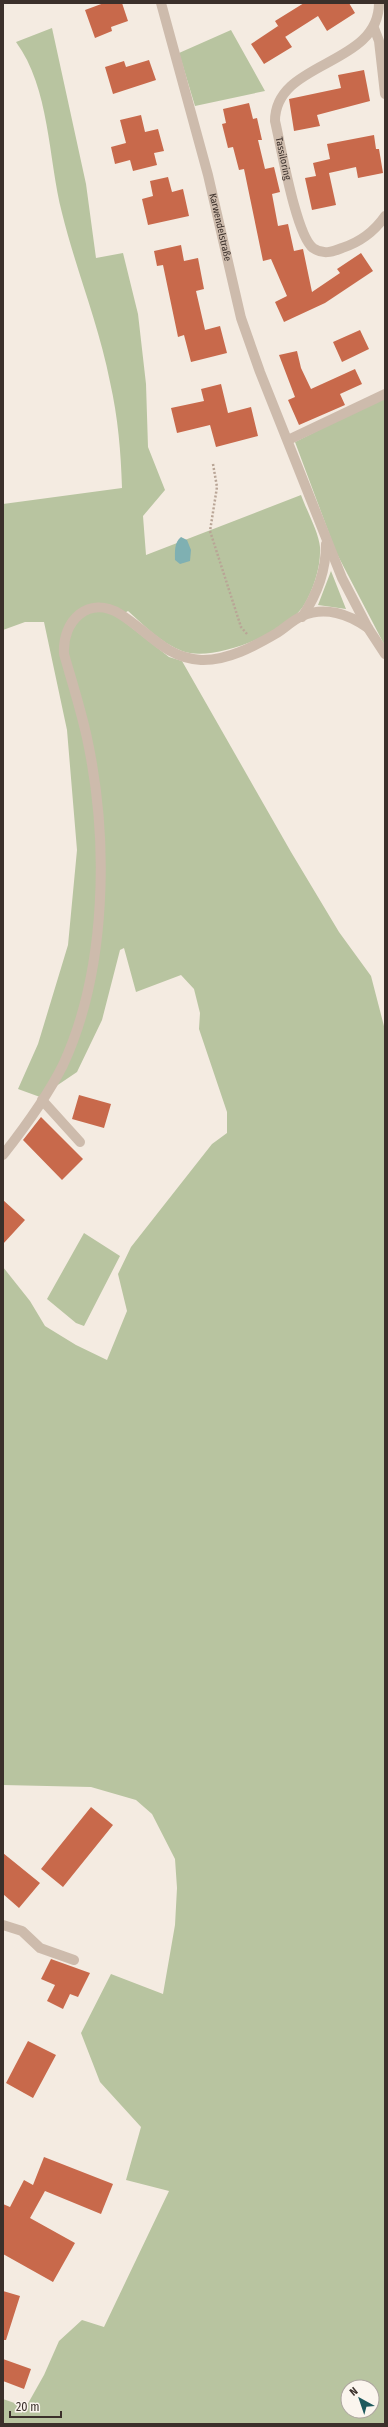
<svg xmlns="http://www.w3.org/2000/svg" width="388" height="2427" font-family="'Fira Sans Condensed',sans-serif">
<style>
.green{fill:#b8c4a0;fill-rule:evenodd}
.water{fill:#7fb0b2}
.building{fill:#c8694b}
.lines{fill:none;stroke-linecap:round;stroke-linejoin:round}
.path{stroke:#b9a596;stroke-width:2.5;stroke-dasharray:2 2;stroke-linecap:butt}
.lane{stroke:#cdbbac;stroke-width:10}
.street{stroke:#cdbbac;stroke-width:10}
.labels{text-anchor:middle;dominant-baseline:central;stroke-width:3;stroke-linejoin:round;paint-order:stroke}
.street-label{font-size:10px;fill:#3b302b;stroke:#fbf5ee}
</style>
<rect width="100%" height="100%" fill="#f4ebe1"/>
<path class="green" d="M52,28l34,156 10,74 27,-5 15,61 8,70 2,63 17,43 -22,26 3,39 155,-60c5,14 18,38 19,52 1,19 -6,41 -16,58 -17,28 -91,58 -122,46 -21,-8 -37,-25 -54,-40l-10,6 51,40 13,4 109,191 48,80 32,44 14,54v1394h-382v-25l23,8 18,-32 15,-34 23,-21 22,7 65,-136 -43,-11 15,-53 -41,-45 -19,-49 30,-59 52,20 12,-69 2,-37 -2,-29 -23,-45 -16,-14 -45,-13 -88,-2v-518l27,34 15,25 31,19 31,15 20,-49 -9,-37 13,-27 81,-103 15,-11v-21l-28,-83 1,-16 -6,-24 -13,-14 -45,17 -12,-44 -4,2 -18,70 -25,52 -37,25 -22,-8 20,-45 30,-99 9,-95 -10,-120 -23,-108h-19l-22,8v-126l119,-16c-1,-35 -4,-71 -12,-106 -11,-57 -34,-112 -48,-169 -14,-55 -12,-125 -46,-171zM348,2387h24v24h-24z
M231,30l34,61 -70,15 -16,-53z
M385,397v249l-49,-94 -41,-110z
M331,571l15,38 -28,-4z
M84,1233l36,23 -36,70 -8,-3 -29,-24z"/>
<path class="water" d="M181,537l6,3 4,10 -1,11 -10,3 -5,-4c0,-9 -1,-17 6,-23z"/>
<path class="building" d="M104,3h18l6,18 -17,6 1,4 -17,7 -10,-28z
M304,3h45l6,10 -28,18 -9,-15 -33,21 -10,-16z
M278,26l14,21 -28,17 -13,-20z
M149,60l7,20 -43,14 -8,-27 19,-6 2,6z
M364,70l6,31 -53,14 3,11 -26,5 -5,-32 52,-11 -3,-13z
M249,103l4,16 4,-1 5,22h-4l7,29 9,-2 6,25 -8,2 6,32 10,-2 6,27 9,-2 9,43 28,-19 -3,-4 24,-16 12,18 -48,32 -41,19 -9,-20 12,-6 -16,-37 -8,2 -19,-92 -5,1 -6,-23 -5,1 -6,-24 4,-1 -3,-14z
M141,115l4,17 13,-3 6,22 -10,2 3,12 -24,6 -3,-11 -15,4 -4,-17 15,-4 -6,-23z
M374,135l2,14h3l4,24 -25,5 -2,-11 -27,6 7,32 -24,5 -7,-32 11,-2 -3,-13 17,-4 -3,-15z
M168,177l4,15 11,-3 6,27 -41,9 -6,-26 11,-3 -3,-15z
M181,245l3,16 14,-3 6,31 -8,2 9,39 15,-4 7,27 -36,9 -7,-27 -6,2 -15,-72 -6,1 -3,-15z
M360,330l9,19 -27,13 -9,-20z
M297,351l4,17 10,21 44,-20 7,15 -22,10 5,11 -46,20 -11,-25 7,-3 -16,-42z
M221,384l7,29 23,-6 7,29 -42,11 -6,-22 -33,8 -6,-25 33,-7 -3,-12z
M79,1095l32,9 -7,24 -32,-9z
M41,1117l42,42 -21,21 -39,-40z
M3,1200l22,20 -22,24z
M91,1807l22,18 -50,62 -22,-18z
M3,1853l37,30 -21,25 -16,-14z
M51,1959l39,14 -12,24 -8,-3 -7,15 -16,-8 8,-16 -14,-6z
M28,2041l28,14 -23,43 -27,-15z
M44,2157l69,27 -12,30 -56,-23 -15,27 45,25 -22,39 -50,-28v-50l7,3 14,-27 9,5z
M3,2291l17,5 -14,44h-3z
M3,2359l28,10 -7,20 -21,-8z"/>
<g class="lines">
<path class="path" d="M213,464l4,23 -7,44 31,96 6,7"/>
<path class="lane" d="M288,440l97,-46
M42,1100l38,42
M3,1925l19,6 18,17 34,12"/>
<g class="street">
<path id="s1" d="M161,3l47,172 33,143 19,54 82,206 26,50 17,26"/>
<path id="s2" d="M379,3c0,64 -104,57 -104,118 6,25 21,114 38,127 10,7 19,4 29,0 18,-6 32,-16 43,-32"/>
<path d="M374,28l5,13 6,53"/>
<path d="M302,617c15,-22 24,-47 24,-73"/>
<path d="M3,1155c22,-28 44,-58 60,-90 44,-95 46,-225 24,-327 -6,-28 -15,-56 -23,-84 -2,-33 24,-59 56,-40 28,17 45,44 81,46 26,1 54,-14 76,-27 8,-5 16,-13 25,-17 23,-10 47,-2 66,12"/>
</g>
</g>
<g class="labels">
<g class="street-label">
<text stroke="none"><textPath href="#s2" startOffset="205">Tassiloring</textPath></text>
<text stroke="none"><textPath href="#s1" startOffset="232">Karwendelstraße</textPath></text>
</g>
</g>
<rect width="388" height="2427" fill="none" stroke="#3b302b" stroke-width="8"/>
<g transform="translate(360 2399) rotate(320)"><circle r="19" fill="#fbf5ee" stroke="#aea6a0"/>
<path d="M0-3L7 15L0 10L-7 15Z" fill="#1f5a5e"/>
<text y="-6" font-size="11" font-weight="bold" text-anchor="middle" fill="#3b302b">N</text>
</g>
<path d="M10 2411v6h51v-6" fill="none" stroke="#3b302b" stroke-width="2"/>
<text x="16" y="2411" font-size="12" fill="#3b302b" stroke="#fbf5ee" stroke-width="3" paint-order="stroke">20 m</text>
</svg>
